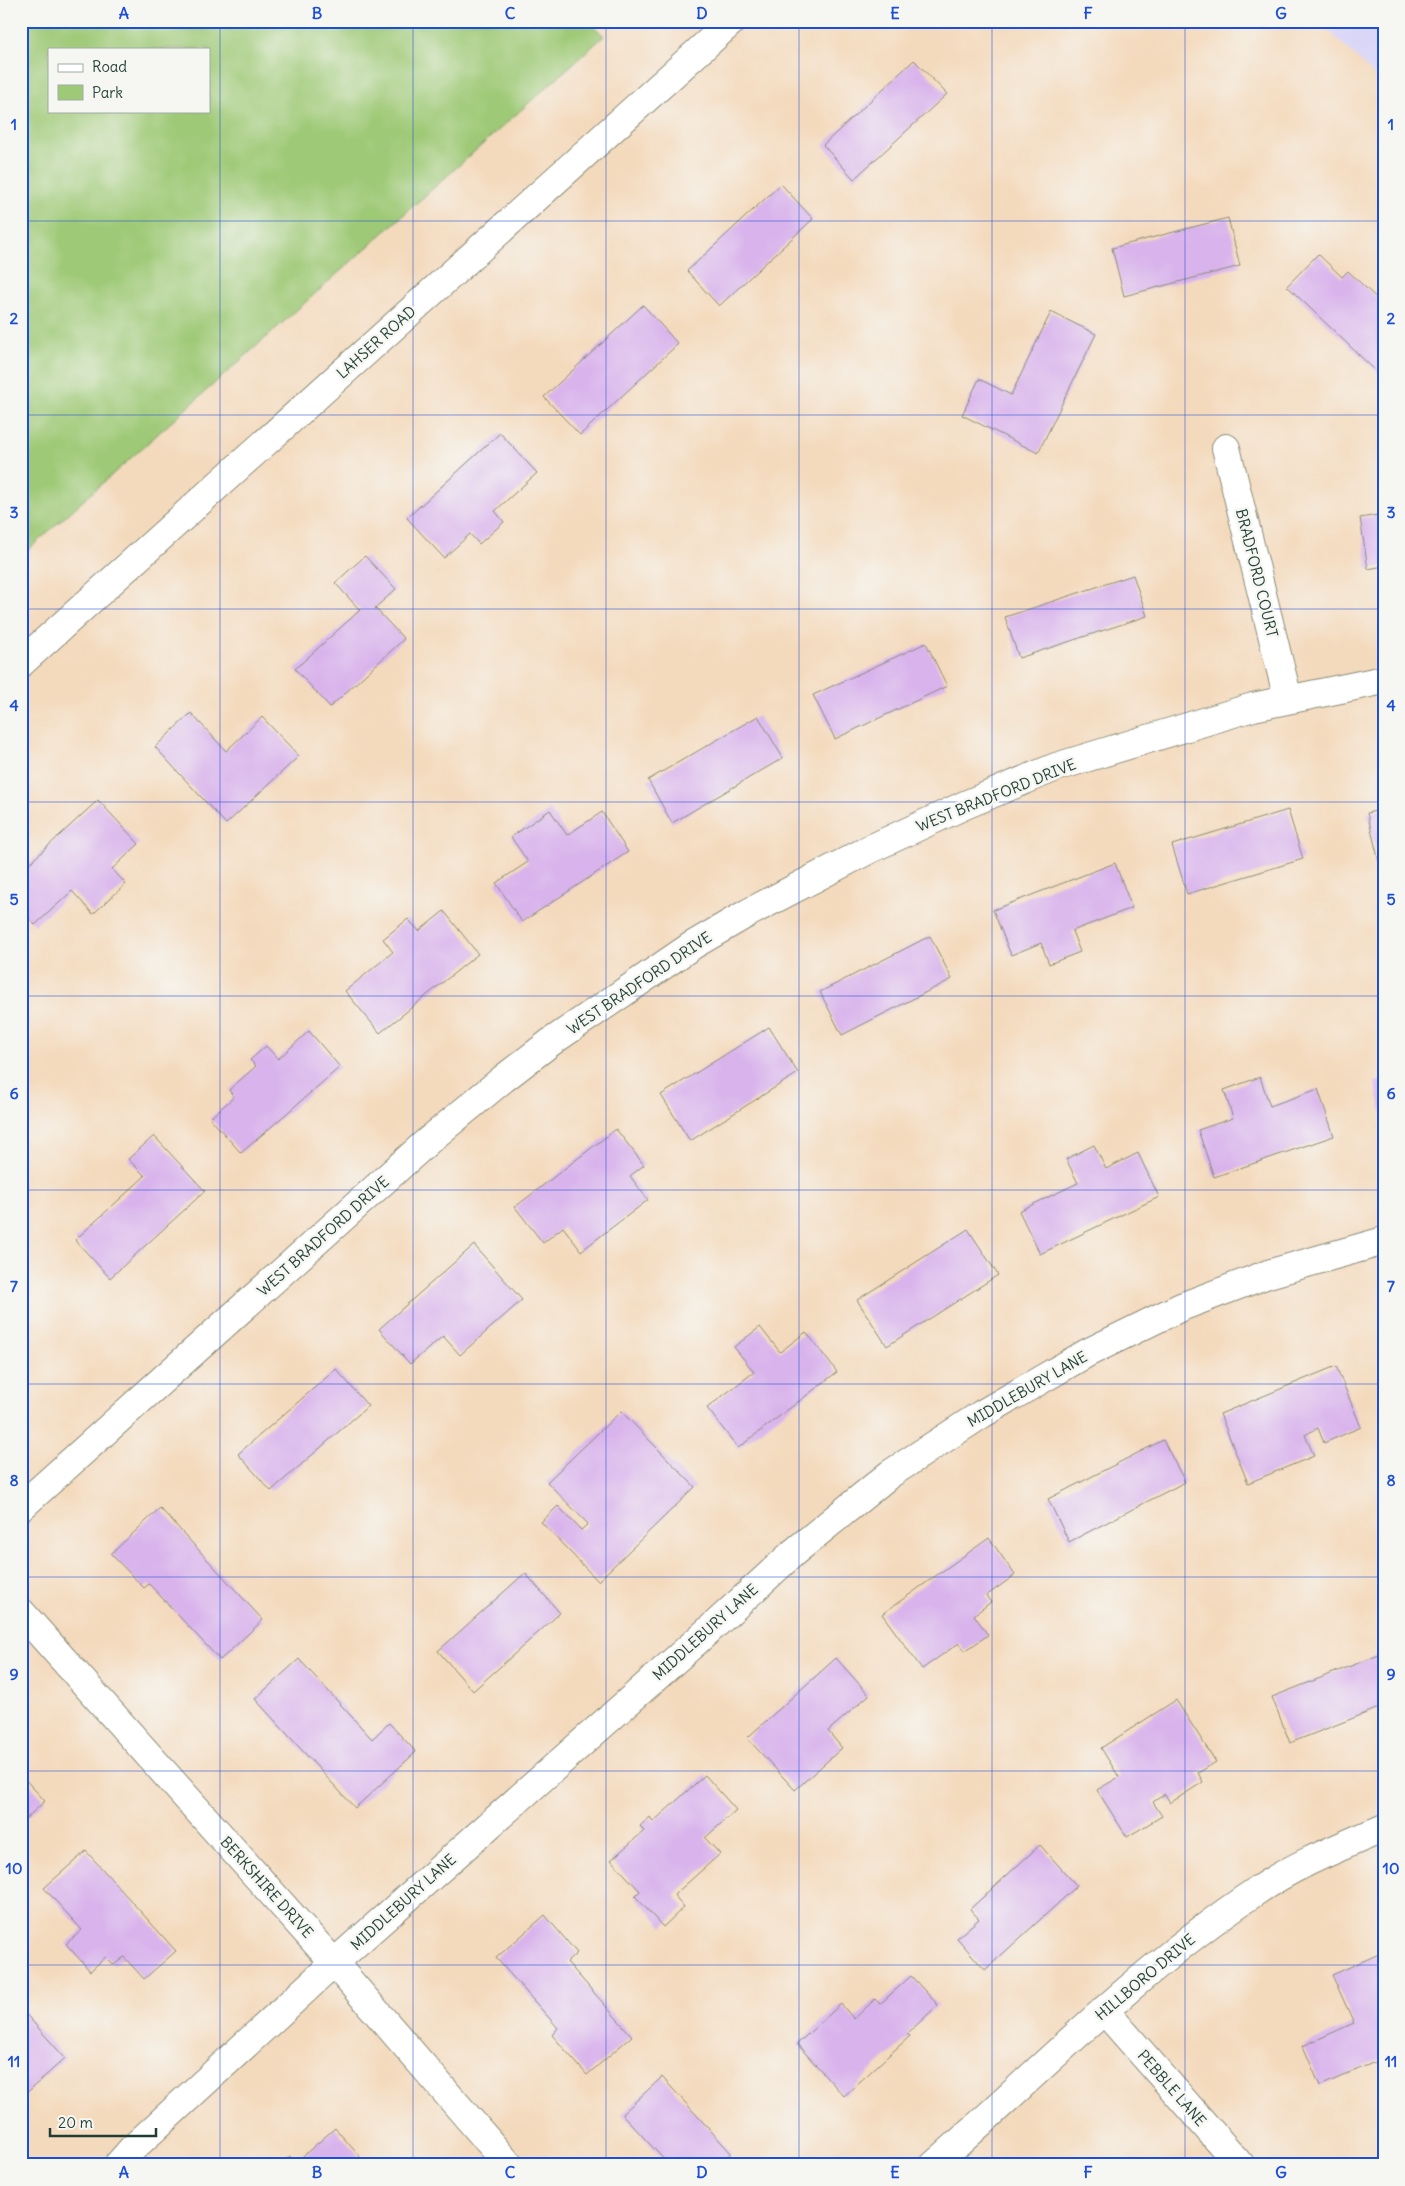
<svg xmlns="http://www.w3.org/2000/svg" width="1405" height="2186" font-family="Delius,sans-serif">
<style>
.built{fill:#dad6f7}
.green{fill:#9ec976;stroke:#5e8355;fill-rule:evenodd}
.building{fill:#d9b4ec}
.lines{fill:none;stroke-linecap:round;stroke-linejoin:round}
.minor-casing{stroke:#8a8c78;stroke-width:30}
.minor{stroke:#fff;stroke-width:28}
.grid{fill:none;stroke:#1d4ed8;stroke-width:1;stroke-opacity:0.55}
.labels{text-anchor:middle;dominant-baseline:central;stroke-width:5;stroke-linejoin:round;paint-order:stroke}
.street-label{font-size:15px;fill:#1f3d34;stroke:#f6f6f2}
.neatline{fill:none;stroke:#1d4ed8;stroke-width:2}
.grid-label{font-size:16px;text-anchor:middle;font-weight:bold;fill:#1d4ed8}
</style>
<rect width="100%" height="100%" fill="#f6f6f2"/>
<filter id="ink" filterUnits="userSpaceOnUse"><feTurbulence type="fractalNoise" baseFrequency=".02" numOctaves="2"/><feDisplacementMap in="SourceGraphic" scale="10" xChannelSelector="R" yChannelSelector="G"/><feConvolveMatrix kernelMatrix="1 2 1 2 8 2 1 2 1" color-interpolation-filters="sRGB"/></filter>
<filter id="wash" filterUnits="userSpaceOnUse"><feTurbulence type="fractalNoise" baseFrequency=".0096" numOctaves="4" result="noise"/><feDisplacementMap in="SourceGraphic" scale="20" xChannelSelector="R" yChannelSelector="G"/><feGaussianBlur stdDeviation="1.12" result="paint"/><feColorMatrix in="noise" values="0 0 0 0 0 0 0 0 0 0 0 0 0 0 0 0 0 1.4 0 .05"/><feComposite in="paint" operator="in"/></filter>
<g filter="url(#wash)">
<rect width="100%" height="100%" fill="#f4dabd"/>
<path class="built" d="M1319,21h65v64z"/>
<path class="green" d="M21,21h568l15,15 -583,520zM49,49h160v62h-160z"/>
<g id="blocks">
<path class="building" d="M914,60l33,34 -93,85 -31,-34z
M781,184l32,35 -94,87 -32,-35z
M1228,218l12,48 -116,30 -12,-48z
M1318,254l24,23 6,-6 36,34v64l-5,5 -92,-88z
M643,305l35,39 -98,91 -36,-38z
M1051,312l45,22 -58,119 -76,-38 17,-36 32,16z
M500,433l37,40 -42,38 9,11 -25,22 -9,-10 -26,24 -37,-40z
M1384,514v52l-16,3 -8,-51z
M365,556l31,33 -21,19 29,31 -74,68 -35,-38 65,-59 -25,-27z
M1133,575l14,41 -128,42 -14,-41z
M926,643l21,43 -112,53 -22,-44z
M191,713l35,38 36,-34 37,39 -73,68 -71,-77z
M758,716l25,42 -111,65 -24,-43z
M98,800l41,44 -27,25 14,15 -33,30 -21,-23 -37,34 -14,-15v-39z
M1384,809v69h-1l-16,-65z
M550,810l17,25 35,-23 26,40 -106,70 -26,-39 32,-21 -17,-25z
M1288,810l15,49 -116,35 -15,-49z
M1115,863l17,45 -60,23 8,21 -31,12 -8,-21 -30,12 -18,-45z
M444,911l34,43 -98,79 -35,-42 48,-39 -10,-13 25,-20 11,12z
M930,936l22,43 -110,56 -22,-43z
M769,1027l29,46 -108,68 -29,-46z
M309,1031l31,36 -99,86 -31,-35 24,-21 -5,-7 27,-24 -6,-6 16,-14 12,13z
M1260,1077l10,29 48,-17 16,47 -120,41 -16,-47 35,-12 -9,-28z
M1384,1080v36h-1l-8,-34z
M616,1129l28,36 -14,11 18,24 -67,51 -18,-24 -20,16 -28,-36z
M154,1136l51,55 -95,87 -35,-38 70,-64 -17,-17z
M1094,1145l12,24 32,-16 21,44 -119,57 -21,-43 59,-28 -12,-24z
M968,1229l30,46 -111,71 -30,-46z
M474,1245l48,55 -62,55 -17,-19 -33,28 -31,-35z
M760,1327l20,25 26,-20 31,40 -99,76 -31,-40 47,-36 -20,-25z
M1336,1366l25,61 -37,16 -6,-15 -13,7 9,21 -66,27 -28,-69z
M336,1369l32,37 -97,85 -33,-37z
M621,1411l74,76 -97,94 -57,-59 17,-16 23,24 7,-6 -41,-42z
M1163,1440l22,42 -116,60 -21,-43z
M160,1508l103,112 -43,40 -71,-76 -5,4 -33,-34z
M989,1538l26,37 -29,21 5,6 -17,13 14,20 -23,16 -6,-8 -37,26 -40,-55z
M525,1573l35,40 -87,78 -35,-40z
M1384,1653v53l-94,37 -18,-46z
M836,1658l33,37 -41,36 14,17 -47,42 -48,-52z
M299,1659l73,80 17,-16 27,29 -61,56 -100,-109z
M1176,1700l40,62 -18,11 5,9 -33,21 -5,-9 -12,8 9,14 -35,21 -30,-47 22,-13 -18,-29z
M21,1775l24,26 -24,22z
M705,1775l31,35 -31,28 15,16 -46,41 10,12 -21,20 -28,-31 5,-5 -29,-31 33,-29 -4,-5 10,-9 3,5z
M1040,1845l37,41 -92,84 -28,-32 22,-19 -9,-10z
M86,1851l90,100 -32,28 -20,-22 -10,8 -8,-8 -16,14 -24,-27 16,-14 -38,-42z
M545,1915l32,38 -10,9 65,74 -45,39 -35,-40 6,-7 -62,-70z
M1379,1954l5,11v93l-64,28 -17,-40 51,-23 -22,-48z
M911,1976l27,29 -31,29 3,2 -66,60 -47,-52 44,-40 13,15 21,-20 5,5z
M24,2012l41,46 -44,40v-84z
M662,2077l69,76 -8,7 5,5h-59l-47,-51z
M335,2128l32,37h-87l10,-9 5,7z"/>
</g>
</g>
<g filter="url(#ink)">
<use href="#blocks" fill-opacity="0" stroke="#8a8c78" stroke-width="1"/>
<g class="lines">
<defs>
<path id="minor" d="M1226,448l62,251
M21,663l711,-642
M21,1507l407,-366 75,-62 48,-37 142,-97 55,-32 122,-64 95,-44 91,-38 197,-60 131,-27
M21,1612l313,351 175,202
M1104,2010l136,155
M118,2165l15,-17 201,-185 384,-341 75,-69 97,-79 92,-60 105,-61 94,-46 87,-33 116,-33
M934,2165c105,-93 204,-195 321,-273 39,-27 85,-45 129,-64"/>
</defs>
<use href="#minor" class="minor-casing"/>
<use href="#minor" class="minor"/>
</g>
</g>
<path class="grid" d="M220,21v2144M413,21v2144M606,21v2144M799,21v2144M992,21v2144M1185,21v2144M21,221h1363M21,415h1363M21,609h1363M21,802h1363M21,996h1363M21,1190h1363M21,1384h1363M21,1577h1363M21,1771h1363M21,1965h1363"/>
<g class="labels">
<g class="street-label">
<text transform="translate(376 342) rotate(-42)">LAHSER ROAD</text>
<text transform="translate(1257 573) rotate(76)">BRADFORD COURT</text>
<text transform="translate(996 795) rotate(-22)">WEST BRADFORD DRIVE</text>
<text transform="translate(639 983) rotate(-34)">WEST BRADFORD DRIVE</text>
<text transform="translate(323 1236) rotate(-42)">WEST BRADFORD DRIVE</text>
<text transform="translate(1027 1389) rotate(-30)">MIDDLEBURY LANE</text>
<text transform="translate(705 1632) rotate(-42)">MIDDLEBURY LANE</text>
<text transform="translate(267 1887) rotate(48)">BERKSHIRE DRIVE</text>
<text transform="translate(403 1902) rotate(-42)">MIDDLEBURY LANE</text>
<text transform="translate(1145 1977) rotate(-40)">HILLBORO DRIVE</text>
<text transform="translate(1172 2088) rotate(49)">PEBBLE LANE</text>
</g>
</g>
<rect width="1405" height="2186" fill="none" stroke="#f6f6f2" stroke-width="55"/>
<rect x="48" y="48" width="162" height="65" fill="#f6f6f2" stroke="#a0aca6"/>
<rect x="58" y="64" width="25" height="8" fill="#ffffff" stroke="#a0aca6"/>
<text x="92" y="72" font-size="15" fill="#1f3d34">Road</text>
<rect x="58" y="85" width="25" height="15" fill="#9ec976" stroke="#a0aca6"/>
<text x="92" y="98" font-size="15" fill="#1f3d34">Park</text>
<path d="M50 2128v8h106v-8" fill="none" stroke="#1f3d34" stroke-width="2.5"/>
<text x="58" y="2128" font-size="15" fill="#1f3d34" stroke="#f6f6f2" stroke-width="4" paint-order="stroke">20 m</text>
<rect x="28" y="28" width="1350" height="2130" class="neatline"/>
<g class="grid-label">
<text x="124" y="19">A</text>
<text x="317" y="19">B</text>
<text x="510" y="19">C</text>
<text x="702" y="19">D</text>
<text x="895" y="19">E</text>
<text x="1088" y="19">F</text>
<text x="1281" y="19">G</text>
<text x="14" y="130">1</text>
<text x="1391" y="130">1</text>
<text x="14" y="324">2</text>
<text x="1391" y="324">2</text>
<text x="14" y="518">3</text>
<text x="1391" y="518">3</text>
<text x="14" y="711">4</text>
<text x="1391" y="711">4</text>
<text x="14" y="905">5</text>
<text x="1391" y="905">5</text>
<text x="14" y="1099">6</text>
<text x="1391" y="1099">6</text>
<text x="14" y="1292">7</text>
<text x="1391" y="1292">7</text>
<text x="14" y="1486">8</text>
<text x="1391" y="1486">8</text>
<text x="14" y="1680">9</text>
<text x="1391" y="1680">9</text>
<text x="14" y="1874">10</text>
<text x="1391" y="1874">10</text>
<text x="14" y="2067">11</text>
<text x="1391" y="2067">11</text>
<text x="124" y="2178">A</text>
<text x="317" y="2178">B</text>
<text x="510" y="2178">C</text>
<text x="702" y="2178">D</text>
<text x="895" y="2178">E</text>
<text x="1088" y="2178">F</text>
<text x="1281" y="2178">G</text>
</g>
</svg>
